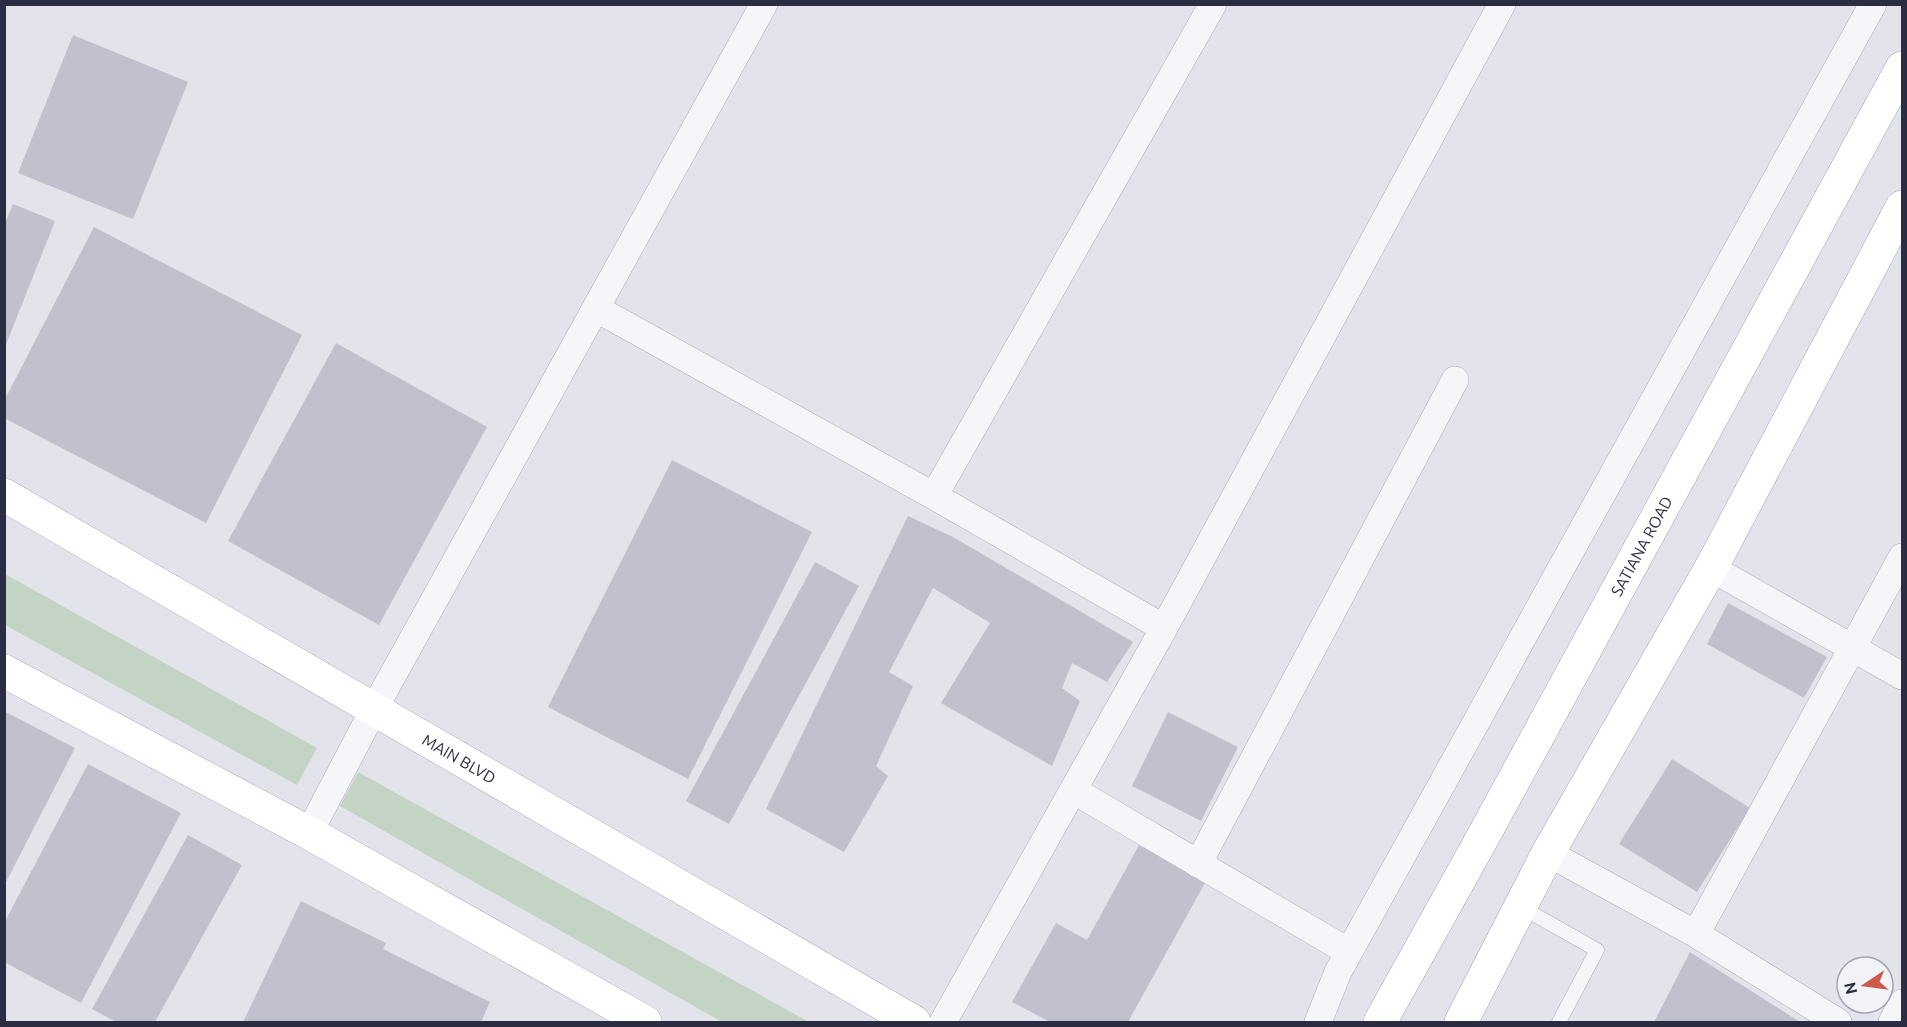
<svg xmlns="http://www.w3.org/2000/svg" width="1907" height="1027" font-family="Ubuntu,sans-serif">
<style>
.green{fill:#c4d4c4}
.building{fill:#c0c1cd}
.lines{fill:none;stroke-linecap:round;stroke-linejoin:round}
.service-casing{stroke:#acadb9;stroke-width:15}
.minor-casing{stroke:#acadb9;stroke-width:28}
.secondary-casing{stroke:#acadb9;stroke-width:34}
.primary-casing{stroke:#a2a5b6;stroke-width:34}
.service{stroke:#f5f6f9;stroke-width:14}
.minor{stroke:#f5f6f9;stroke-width:27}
.secondary{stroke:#fff;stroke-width:33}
.primary{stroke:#fff;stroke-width:33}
.labels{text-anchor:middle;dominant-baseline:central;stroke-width:5;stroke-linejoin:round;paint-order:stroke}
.street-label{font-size:16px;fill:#2b2d43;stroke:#f2f3f8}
</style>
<rect width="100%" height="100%" fill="#e3e4eb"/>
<path class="green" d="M5,574l312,174 -20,37 -292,-160z
M358,772l451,250h-87l-382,-216z"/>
<path class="building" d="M73,35l115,47 -55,137 -115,-46z
M13,204l42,17 -50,126 -1,-121z
M94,227l208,108 -96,188 -202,-105v-17z
M336,343l151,84 -108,198 -151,-84z
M672,460l140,72 -124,247 -140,-72z
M908,516l45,21 180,105 -26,40 -35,-19 -10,25 18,13 -28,65 -111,-63 49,-80 -57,-35 -44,84 24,14 -37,80 12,10 -44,76 -78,-43z
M815,562l44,24 -130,238 -43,-23z
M1728,603l99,54 -23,41 -97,-54z
M4,711l71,37 -71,138z
M1168,712l70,35 -37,74 -69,-35z
M1672,759l78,49 -53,84 -78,-48z
M88,764l93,49 -100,190 -77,-41v-39z
M188,835l54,30 -87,157h-39l-24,-13z
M1139,845l66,38 -77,139h-78l-38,-20 44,-79 31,17z
M301,901l85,42 -3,6 107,53 -9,20h-238z
M1690,952l110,70h-146z"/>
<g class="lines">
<defs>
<path id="service" d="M1521,907l76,43 -38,72"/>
<path id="minor" d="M597,309l337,187 230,132
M934,496l279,-492
M1711,568l191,108
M1073,790l276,162
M309,833l65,-124 390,-705
M1548,853l148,81 142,88
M1198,864l257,-484
M1696,934l206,-377
M943,1022l221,-394 338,-624
M1318,1022l20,-50 535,-968
M1892,1022l10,-19"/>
<g id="secondary">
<path id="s1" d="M4,495l910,527"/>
<path d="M4,671l305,162 336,189"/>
</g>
<g id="primary">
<path id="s2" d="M1380,1022l99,-178 423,-776"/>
<path d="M1461,1022l87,-169 163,-285 191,-361"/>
</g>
</defs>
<use href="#service" class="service-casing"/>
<use href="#minor" class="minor-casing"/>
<use href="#secondary" class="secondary-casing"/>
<use href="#primary" class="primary-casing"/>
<use href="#service" class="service"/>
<use href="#minor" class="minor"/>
<use href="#secondary" class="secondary"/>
<use href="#primary" class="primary"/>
</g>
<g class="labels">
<g class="street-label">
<text stroke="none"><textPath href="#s2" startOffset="543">SATIANA ROAD</textPath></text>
<text stroke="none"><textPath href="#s1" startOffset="526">MAIN BLVD</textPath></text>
</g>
</g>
<rect width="1907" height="1027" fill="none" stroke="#2b2d43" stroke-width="12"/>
<g transform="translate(1865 985) rotate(257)"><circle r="28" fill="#f2f3f8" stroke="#a2a4b0" stroke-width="1.5"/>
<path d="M0-4.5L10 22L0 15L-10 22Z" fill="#cc5a4b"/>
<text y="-9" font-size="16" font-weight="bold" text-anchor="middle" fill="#2b2d43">N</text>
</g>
</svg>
